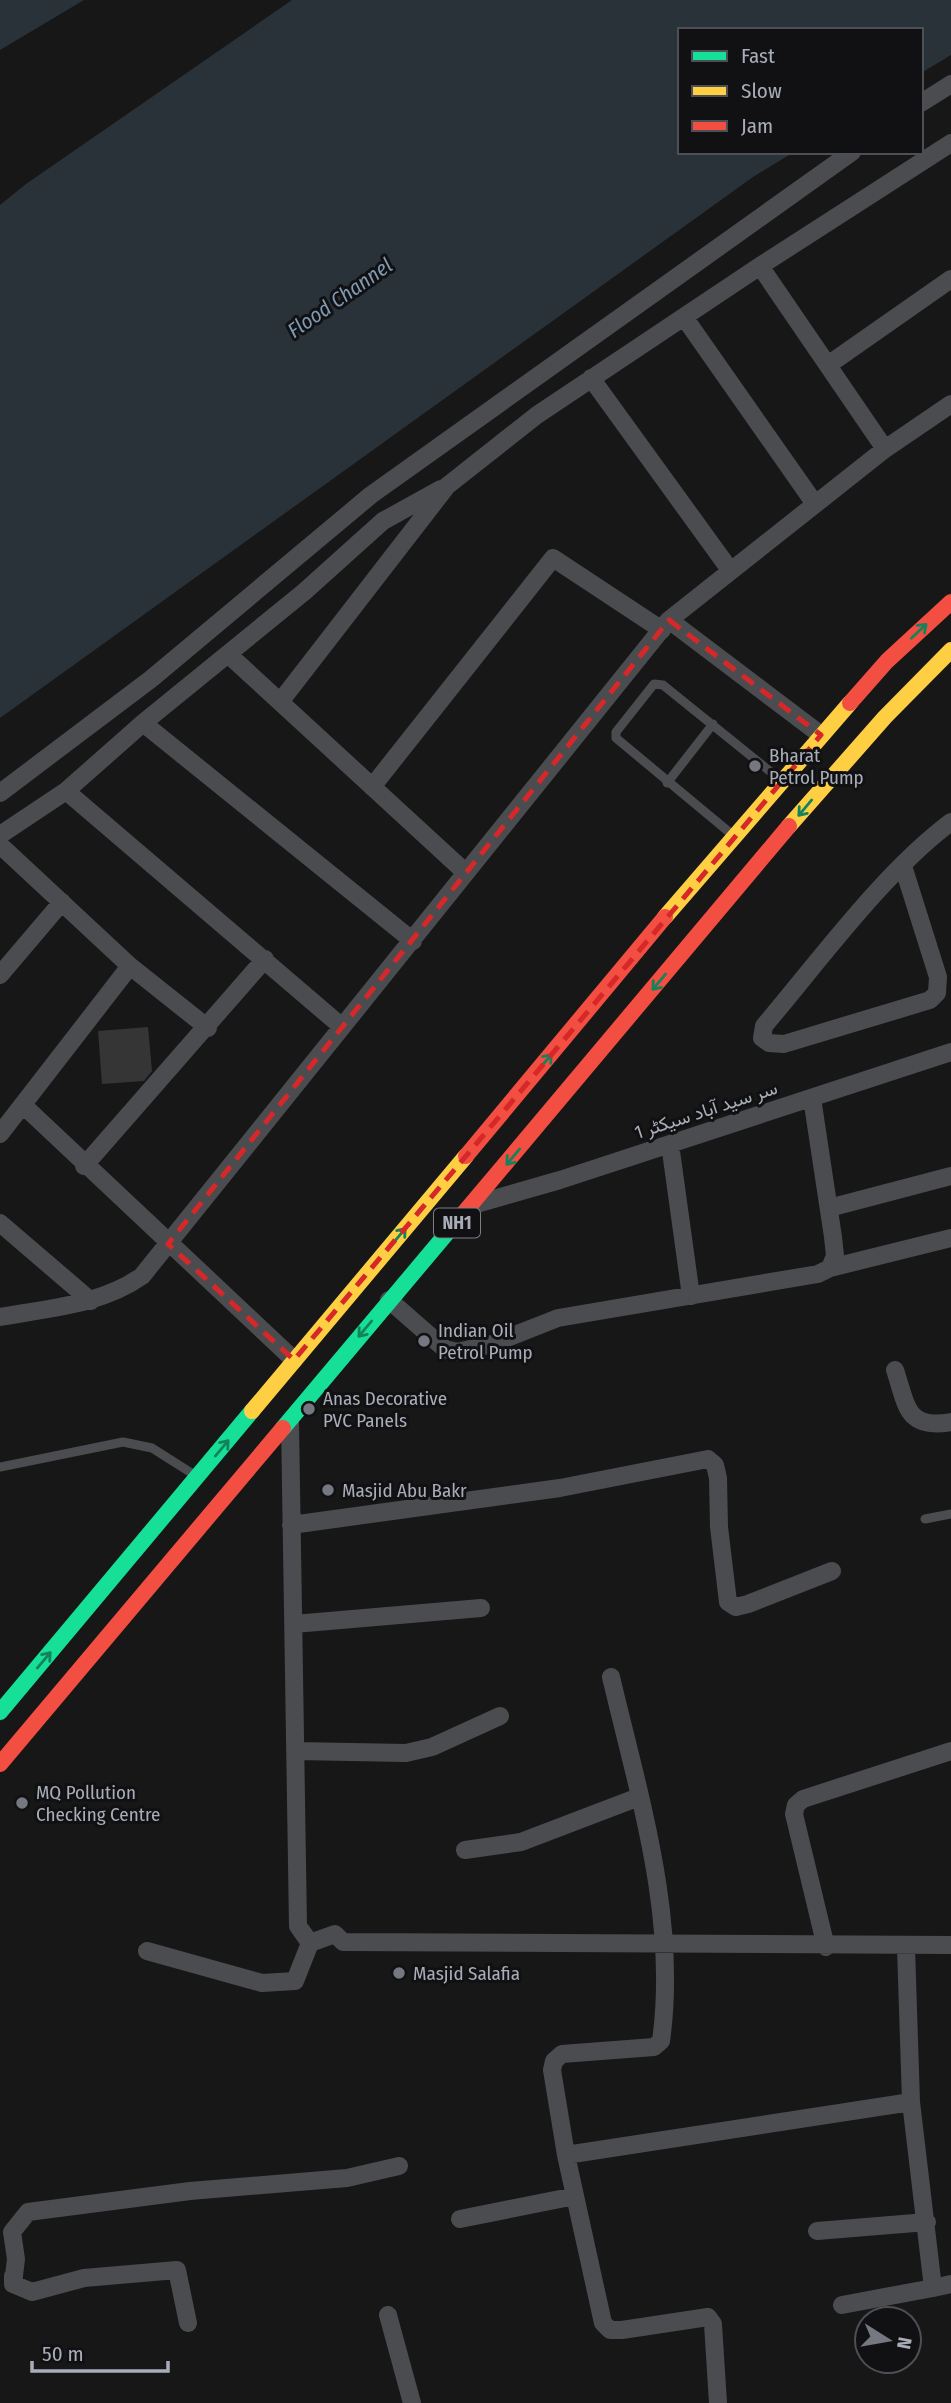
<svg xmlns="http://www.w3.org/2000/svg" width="951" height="2403" font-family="'Fira Sans Condensed',Vazirmatn,sans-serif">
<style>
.water{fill:#2a3239}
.building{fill:#353536}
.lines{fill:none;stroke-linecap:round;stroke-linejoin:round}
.lane{stroke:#4b4c50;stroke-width:9}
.street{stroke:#4b4c50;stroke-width:18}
.fast{stroke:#16e098;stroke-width:16}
.slow{stroke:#ffcf43;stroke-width:16}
.jam{stroke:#f24e42;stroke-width:16}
.oneway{stroke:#14835c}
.marked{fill:none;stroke:#d62828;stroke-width:5;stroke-dasharray:14 9;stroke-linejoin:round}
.poi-dot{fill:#757880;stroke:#111113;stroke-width:2.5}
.labels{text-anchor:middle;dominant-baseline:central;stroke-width:6;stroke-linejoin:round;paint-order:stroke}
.shield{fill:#111113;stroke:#7b7e86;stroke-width:2}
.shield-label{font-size:18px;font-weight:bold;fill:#a8adb8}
.poi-label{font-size:19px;fill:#a8adb8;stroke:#111113;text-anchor:start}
.street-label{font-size:19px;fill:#a8adb8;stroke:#111113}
.water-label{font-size:21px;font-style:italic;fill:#7f9bb3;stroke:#111113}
</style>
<rect width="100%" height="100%" fill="#171717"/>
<path class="water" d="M0,0h84l-84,50z
M292,0h659v55l-30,18v-43h-241v122h114l-41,25 -753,541v-513l26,-21z"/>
<path class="building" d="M148,1027l4,44 -8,10 -42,3 -4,-53z"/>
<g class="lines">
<path class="lane" d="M667,783l46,-59
M729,832l-113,-94v-6l38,-48 9,1 114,92
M0,1467l123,-25 29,6 41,26
M925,1519l26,-5"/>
<path class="street" d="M921,103l30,-19
M684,317l131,187
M828,365l123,-86
M591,378l139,192
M885,449l-125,-183 191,-123
M669,620l152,115
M229,655l236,217
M280,702l167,-216 90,-71 223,-149
M143,723l270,218
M372,787l181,-229 109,72
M66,791l275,235
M0,793l151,-114 220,-184 481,-343
M0,835l66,-44 77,-68 161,-131 79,-71 58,-32
M0,845l130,121 78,62
M903,866l35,111 -1,16 -7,7 -146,44 -15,-1 -7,-5 2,-12c55,-65 120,-154 187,-204
M0,975l62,-73
M23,1105l271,255
M0,1134l130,-168
M670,1144l21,152
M84,1166l181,-207
M476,1204l84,-24 391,-128
M829,1208l122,-32
M0,1223l91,78
M830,1268l121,-30
M389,1300l56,49 12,3 35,-8 66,-26 260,-44 12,-6 5,-12 -2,-19 -21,-139
M0,1317c49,-9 101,-12 142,-41l527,-656 216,-171 66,-45
M895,1370c12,36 11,60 56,52
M290,1422l8,504 12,17
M291,1525l269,-37 148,-29 7,6 3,13 1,49 9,75 8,5 12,-3 84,-33
M294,1624l187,-16
M611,1677c28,119 67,241 50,364l-7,6 -92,7 -8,7 -2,9 14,85 37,168 7,7h12l86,-13 5,7 5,79
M296,1751l110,2 26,-6 68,-31
M465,1850l56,-8 118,-45
M826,1947l-32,-133 2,-9 7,-6 148,-48
M906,1947l5,155 22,186 18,-4
M147,1951l115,32 33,-2 15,-38 25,-9 8,8 608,3
M566,2155l345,-53
M460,2219l115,-23
M817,2231l110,-9
M13,2276v8l19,8 52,-14 93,-8 11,53
M13,2284l3,-25 -4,-27 16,-20 162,-21 157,-13 52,-12
M842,2305l91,-17
M388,2315l24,88"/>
<path class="fast" d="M283,1428l180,-214
M0,1712l252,-301"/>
<path class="slow" d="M789,826l96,-109 66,-67
M665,917l185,-214
M252,1411l214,-255"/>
<path class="jam" d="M850,703l37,-42 64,-59
M466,1156l199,-239
M463,1214l326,-388
M0,1764l283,-336"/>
</g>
<defs><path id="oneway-shaft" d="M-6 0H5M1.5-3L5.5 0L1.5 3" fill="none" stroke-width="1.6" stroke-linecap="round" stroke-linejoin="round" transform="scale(1.75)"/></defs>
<g class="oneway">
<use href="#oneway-shaft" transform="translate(919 631) rotate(-43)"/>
<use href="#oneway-shaft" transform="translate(805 808) rotate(130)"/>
<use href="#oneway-shaft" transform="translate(659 982) rotate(130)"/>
<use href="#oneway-shaft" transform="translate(545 1062) rotate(-50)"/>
<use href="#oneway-shaft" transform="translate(513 1157) rotate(130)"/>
<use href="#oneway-shaft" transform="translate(399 1236) rotate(-50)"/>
<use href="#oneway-shaft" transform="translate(365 1329) rotate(130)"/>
<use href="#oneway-shaft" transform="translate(222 1448) rotate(-50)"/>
<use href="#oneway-shaft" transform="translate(44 1660) rotate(-50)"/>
</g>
<path class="marked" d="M669,620l152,115 -527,625 -126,-116z"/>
<g class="poi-dot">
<circle cx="755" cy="766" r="7"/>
<circle cx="424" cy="1341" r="7"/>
<circle cx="309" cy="1409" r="7"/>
<circle cx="328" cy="1490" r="7"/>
<circle cx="22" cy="1803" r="7"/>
<circle cx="399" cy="1973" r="7"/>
</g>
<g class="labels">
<rect class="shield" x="434" y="1208.5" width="46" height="29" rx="5"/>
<g class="shield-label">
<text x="457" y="1223">NH1</text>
</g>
<g class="poi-label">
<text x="769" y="755">Bharat<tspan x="769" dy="22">Petrol Pump</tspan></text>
<text x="438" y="1330">Indian Oil<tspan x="438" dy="22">Petrol Pump</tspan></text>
<text x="323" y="1398">Anas Decorative<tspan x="323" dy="22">PVC Panels</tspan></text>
<text x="342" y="1490">Masjid Abu Bakr</text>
<text x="36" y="1792">MQ Pollution<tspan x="36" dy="22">Checking Centre</tspan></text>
<text x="413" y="1973">Masjid Salafia</text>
</g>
<g class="street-label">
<text transform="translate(706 1110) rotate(-18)">سر سید آباد سیکٹر 1</text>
</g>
<g class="water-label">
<text transform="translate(340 298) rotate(-35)">Flood Channel</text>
</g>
</g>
<rect x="678" y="28" width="245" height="126" fill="#111113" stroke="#4d4f55" stroke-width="2"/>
<rect x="692" y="51" width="35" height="10" fill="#16e098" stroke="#4d4f55" stroke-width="2"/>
<text x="741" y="63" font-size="21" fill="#a8adb8">Fast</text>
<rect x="692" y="86" width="35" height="10" fill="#ffcf43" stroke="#4d4f55" stroke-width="2"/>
<text x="741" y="98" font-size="21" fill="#a8adb8">Slow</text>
<rect x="692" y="121" width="35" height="10" fill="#f24e42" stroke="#4d4f55" stroke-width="2"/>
<text x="741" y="133" font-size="21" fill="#a8adb8">Jam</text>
<g transform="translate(888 2340) rotate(101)"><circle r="33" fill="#111113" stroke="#4d4f55" stroke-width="2"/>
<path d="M0-5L12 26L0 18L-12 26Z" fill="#757880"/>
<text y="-10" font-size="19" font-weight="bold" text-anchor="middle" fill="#a8adb8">N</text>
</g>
<path d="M32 2361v10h136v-10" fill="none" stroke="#a8adb8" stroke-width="3.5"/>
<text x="42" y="2361" font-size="21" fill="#a8adb8" stroke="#111113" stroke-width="5" paint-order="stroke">50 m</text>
</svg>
